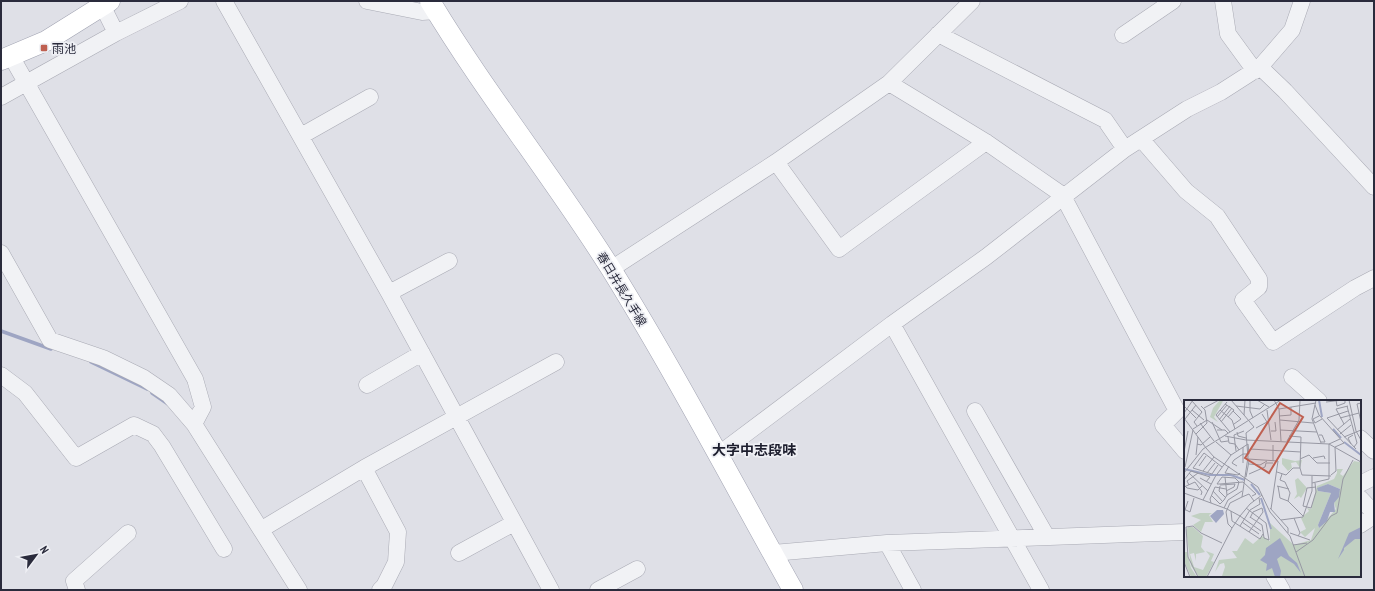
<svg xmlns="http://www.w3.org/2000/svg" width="1375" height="591" font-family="'PT Sans Narrow','Noto Sans JP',sans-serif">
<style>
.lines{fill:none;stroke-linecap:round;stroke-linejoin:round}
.stream{stroke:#9ea5c3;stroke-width:3.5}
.minor-casing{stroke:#a9aab4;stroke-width:17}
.major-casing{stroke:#a0a2b1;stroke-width:21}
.minor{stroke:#f1f2f5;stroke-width:16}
.major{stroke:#fff;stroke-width:20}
.poi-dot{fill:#bf6051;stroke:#eeeff4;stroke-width:1.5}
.labels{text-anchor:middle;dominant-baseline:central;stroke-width:3.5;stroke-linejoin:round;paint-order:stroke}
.poi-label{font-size:12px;fill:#2a2b3c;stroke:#eeeff4;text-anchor:start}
.street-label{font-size:12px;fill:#2a2b3c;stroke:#eeeff4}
.quarter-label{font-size:14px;font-weight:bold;fill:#1c1d2d;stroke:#eeeff4}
.inset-river{fill:none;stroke:#9ea5c3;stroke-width:2}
.inset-road{fill:none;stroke:#9798a3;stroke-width:1}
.view{fill:#bf6051;fill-opacity:0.15;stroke:#bf6051;stroke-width:2}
.inset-edge{fill:none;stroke:#2a2b3c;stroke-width:2}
</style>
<rect width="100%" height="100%" fill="#dfe0e7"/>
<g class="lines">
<path class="stream" d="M1,331l50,18
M91,362l56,27
M152,393l16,11"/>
<defs>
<path id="minor" d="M100,1l16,32
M224,1l165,292 162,297
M367,1l55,11 15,-1
M1223,1l5,33 27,37
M938,34l167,86 20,29
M1123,35l50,-34
M11,56l184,323 8,28 -9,17
M1260,67l25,24 89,96
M889,83l97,59 78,54
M1,97l115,-64 64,-32
M301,136l69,-39
M1142,140l44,51 31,25 42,63v8l-16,13 30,42 82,-54 19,-10
M776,162l63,87 147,-107
M1064,198l113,213 -14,14 22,26
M1,253l49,87 53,18 41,20 25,17 25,29 105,166
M611,269l165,-107 113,-79 83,-82
M389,293l60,-32
M892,324l149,266
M1,375l24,18 51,65 58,-33 19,9 9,12 62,103
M1292,377l27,24
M367,385l55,-32
M975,411l72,126
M1360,438l14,13
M719,454l173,-130 94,-67 139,-108 62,-40 34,-17 39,-25 32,-37 10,-29
M364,468l34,64 -2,30 -12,24 -4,4
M1360,484l14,-7
M1360,498l14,15
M1360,525l14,-9
M262,529l102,-61 192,-106
M887,543l26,47
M459,553l55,-30
M773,553l114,-10 298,-11
M1274,576l8,14
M77,590l-3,-9 54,-48
M598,590l39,-21"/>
<path id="major" d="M430,1c56,93 124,177 181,268 65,105 122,214 182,321
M1,60l45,-19 64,-40"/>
</defs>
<use href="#minor" class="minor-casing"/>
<use href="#major" class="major-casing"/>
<use href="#minor" class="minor"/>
<use href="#major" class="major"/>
</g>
<rect class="poi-dot" x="40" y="44" width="8" height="8" rx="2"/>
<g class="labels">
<g class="poi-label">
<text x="52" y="48">雨池</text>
</g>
<g class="street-label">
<text transform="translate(622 289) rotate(59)">春日井長久手線</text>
</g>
<g class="quarter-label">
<text x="754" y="450">大字中志段味</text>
</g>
</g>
<g transform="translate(1184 400)">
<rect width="177" height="177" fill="#dfe0e7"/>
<path d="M36,0l3,1 -9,16 4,5 -8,-5 3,-9zM98,58l13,3 7,-1 -2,8 -4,-6 -5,1 1,5 -4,3 -6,-7zM177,59v118h-142l3,-1 3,-9 -1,-4 -4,1 -5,8 4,-12 18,-2 -5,-7h5l8,-13 8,6 9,-8 8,5v-18l24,22 17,-5 4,-12 -10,9 -5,-5 6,-3 -5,-11 8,-7 -2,-3 4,1 6,-23 17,-7 3,-6v-4h6l-3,5 3,2 11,-15 5,1zM144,84l12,5 -6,14 2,6 -17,19 -1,-3 13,-32 -13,-2v-3zM114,78l9,10 -6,10 -2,-2 -5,3 3,-5 -2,-14zM16,113h12l-3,2 4,7h-8l-4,10 -8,-7 8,-5 -10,-4zM4,127h5l10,9 -2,11 4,5 -9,2v7l-2,-8 -4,1 4,13 9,3 7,-14 -4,-5 8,3 -3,7 3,1 -8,15h-7l-8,-11 -5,-36zM0,152h3l4,16 6,9h-6l-7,-16z" fill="#c1d0c2" fill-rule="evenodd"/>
<path d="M144,84l12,5 -1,8 -5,6 1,9h-5l-3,9 -8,7 -1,-3 13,-32 -13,-2 -1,-3zM33,110h6l1,4 -8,9 -6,-7zM177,127v23l-1,-11h-5l-11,9v2l-6,9 11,-26zM96,138l9,18 8,7 4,10 -7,-9 -13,-8 -4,3 4,12 -1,6h-5l-3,-9 -6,3 1,-7 -7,-4 5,-5 1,-7z" fill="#9ea5c3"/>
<path class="inset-river" d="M135,0l3,17M149,29l8,9M160,42l17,13M0,69l26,6h21l14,5M67,84l9,11M77,98l10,31"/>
<path class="inset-road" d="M7,0l11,12 -8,10 3,4M47,0l13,15M66,0v11l3,7M73,0l12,7M90,0l5,9 2,32M132,0l-4,19 9,24M152,0l1,6 8,-3v-3M165,0l7,31 5,9M43,2l-11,13 14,17M142,2l17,-2M177,3l-4,1 4,18M41,4l9,6 -6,7M131,5l4,10 25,28 -9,4 1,24 -5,4M0,6l12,12M52,6l24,3 5,-5M163,6l10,37 -3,4M20,8l15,-8M95,9l37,-6M8,10l12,10M36,10l12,10 3,9M83,10l4,30M49,11l8,8 -7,5M164,11l-21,7 29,31M0,13l9,-13M95,16l12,-1v-8M135,16l-6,3 2,4 7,-4M33,17l10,-12M0,18l22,30M156,18l19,-5M1,19l11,-14M35,20l11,-14M96,20l33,3M28,22l9,20 7,-1M37,22l11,-14M16,23l14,18M160,24l-8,-15 12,-3M72,28l11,-6 -5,-8M9,29l14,-9 15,10M33,30h8l3,3M96,30l37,2M153,30l13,-11M87,31h5l-1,-9M53,32l1,4 8,2M12,34l11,-11 -2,-13 -4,-4M156,34l11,-9M135,35h3l3,7h-4M41,36l21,4 83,4 32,18M105,36l12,1 -1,31 2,7 29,1M44,37l1,6 6,1 4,6M160,37l17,-7M103,41l12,-21 1,-20M32,42l15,13M13,44l4,1 9,-8M167,44l-3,-6 5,-3M59,47v16M22,48l8,9 44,30 12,25 20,24 15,41M66,49l51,3M52,51l-2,-16 10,-4M0,52l4,-21M20,53l-11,15 19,6 6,-9M20,53l18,14M12,55l2,-18M129,58l11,-2 1,3M64,59l30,2 -7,48M116,59l9,-4 8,8h13M89,61v-16M65,64l11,1 7,-4M15,66l7,-10M45,66l-4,7 13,2 2,-2M53,66l-5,-3 2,-3 9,-6h6M1,67l8,-37M19,71l11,-14M93,72l9,3 7,-7h7M0,73l19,-24 78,-49M5,73l19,18M23,73l8,-10M65,74l16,-7 1,-4h7M62,77l3,-16M16,78l11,6M0,80l7,-9 19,6 -4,5M128,83l17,-4v-35l11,-5M131,83l1,9 -5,16 -8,-2 4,-18 9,-1M36,84l23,-2 13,12 -4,2M36,84h-3l5,-7 13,1 4,4M0,85l3,3 11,2 4,-4M5,85l-2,-4 11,-8M36,85l15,-1M36,86l-1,5 7,7M93,86l12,3M94,86l2,12 8,3 2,-8 -5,-11 -5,-2 2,-6M0,87l11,-5 7,10 -1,3M29,91l10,11M42,91l8,-4 1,-3M0,93l43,16 13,7 -8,12M27,95l9,9 4,-4 3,-5 -2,-18M43,95l10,-6 2,-7M58,97l7,-3 5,7M19,100l12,-23 16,-22 17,-11 1,10M104,101l15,15M27,103l-1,-4 5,-12 11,2M40,108l4,-8 14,-9M62,108l20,15 3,17 -5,-2 -2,-13 -12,-8M86,108l18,20v5M0,109l6,3 4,-14M47,111l1,10 28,18 3,-5M0,113l4,-12M110,118l6,15 -2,3M97,120l22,-3 9,-26v-15M58,122l17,12M56,126l10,-16 10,-6 -1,-6M77,131l-21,-15 10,-12 12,-9M65,132l14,-20 -1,-4 -9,4 -3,6M106,133l20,7M109,145l14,-2M112,152l17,-12 18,-24 6,-3 6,-34 10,-19M0,162l6,15M14,177l-10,-20 -2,-30 7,-1 8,7 21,10M23,177l25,-49 -4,-4 -2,-12 4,-9 12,-6 6,-40 -2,-24 8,-6 -10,-12 1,-15"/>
<path class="view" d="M96,3l23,14 -34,56 -24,-15z"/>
<rect width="177" height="177" class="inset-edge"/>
</g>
<rect width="1375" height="591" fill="none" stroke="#2a2b3c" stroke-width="4"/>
<g transform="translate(36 555) rotate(58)" stroke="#eeeff4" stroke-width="3" paint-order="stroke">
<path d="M0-3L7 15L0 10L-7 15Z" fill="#2a2b3c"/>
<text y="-6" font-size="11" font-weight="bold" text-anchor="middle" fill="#2a2b3c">N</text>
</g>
</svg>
